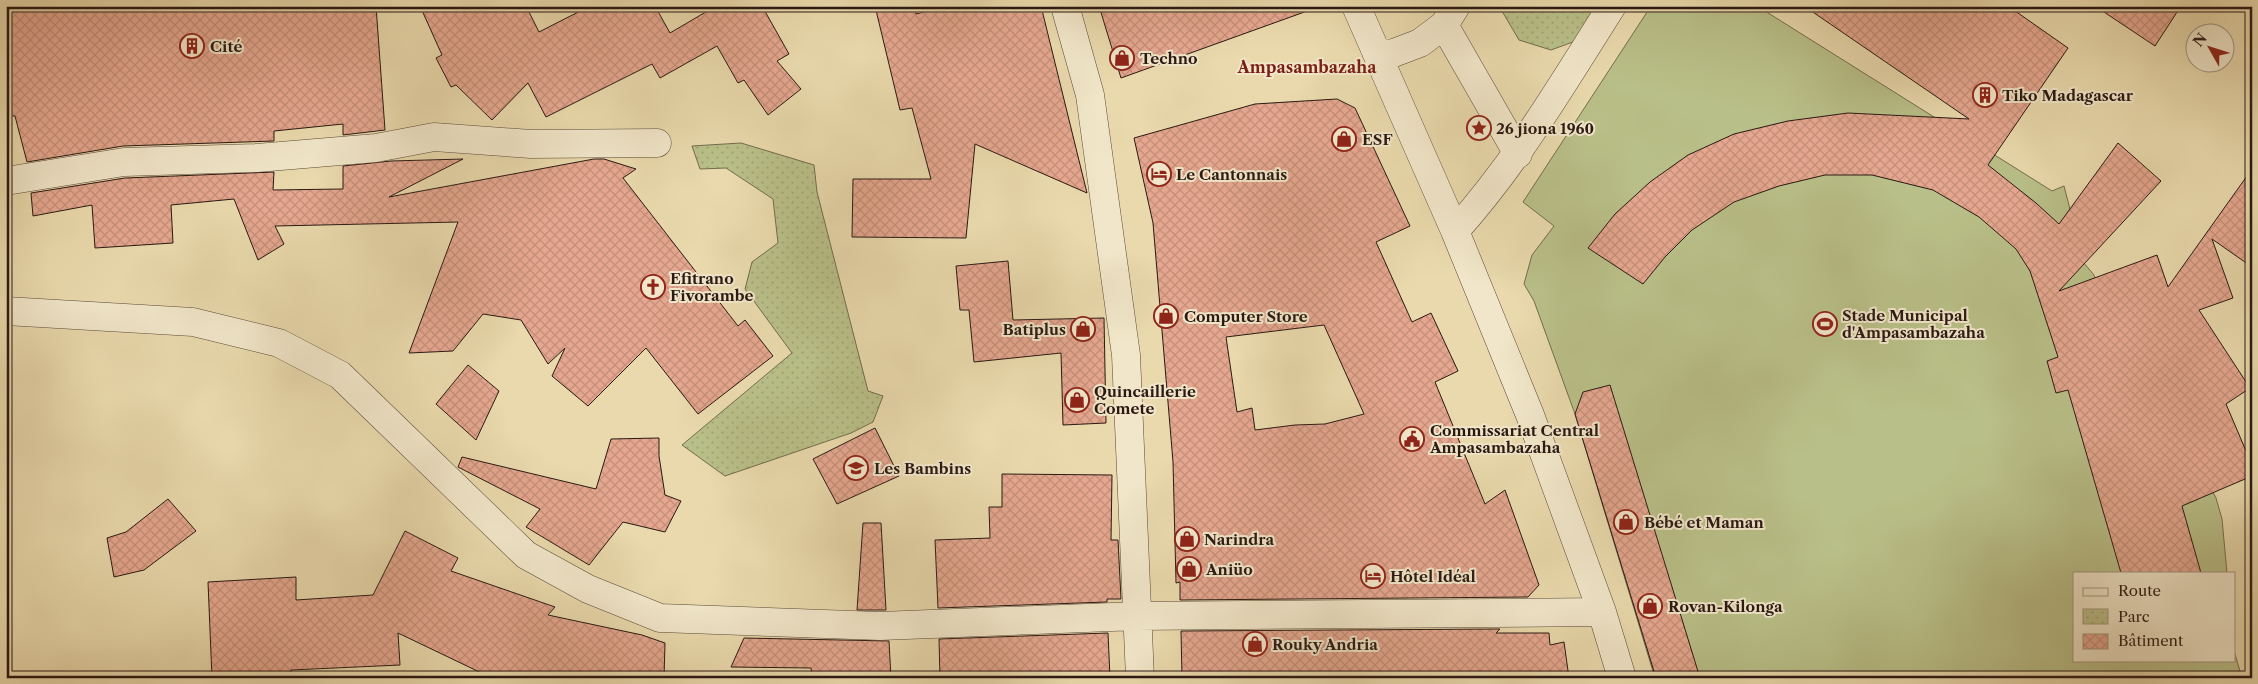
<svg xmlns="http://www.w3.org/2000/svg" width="2258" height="684" font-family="'Libre Caslon Text',serif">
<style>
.grass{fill:#b9bf88;stroke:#726c4e}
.park{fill:url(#park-dots);stroke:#726c4e}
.building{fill:url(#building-cross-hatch);stroke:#2a1913;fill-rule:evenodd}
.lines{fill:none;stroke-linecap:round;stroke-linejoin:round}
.minor-casing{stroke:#5a4939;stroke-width:29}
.minor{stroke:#f1e6c9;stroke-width:28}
.labels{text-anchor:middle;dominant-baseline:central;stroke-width:4;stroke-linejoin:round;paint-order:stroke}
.poi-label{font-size:15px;font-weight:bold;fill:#2a1913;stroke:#f1e6c9;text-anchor:start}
.neighbourhood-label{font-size:16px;font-weight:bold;fill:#7a1f14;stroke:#f1e6c9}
</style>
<defs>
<pattern id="park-dots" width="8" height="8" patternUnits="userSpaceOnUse" patternTransform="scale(1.25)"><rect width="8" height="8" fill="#b9bf88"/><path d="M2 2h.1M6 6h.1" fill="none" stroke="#9fa474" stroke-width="1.8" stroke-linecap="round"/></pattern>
<pattern id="building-cross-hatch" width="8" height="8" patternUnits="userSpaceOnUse" patternTransform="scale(1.25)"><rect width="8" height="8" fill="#e5a78f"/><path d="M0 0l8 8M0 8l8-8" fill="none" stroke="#c58f7a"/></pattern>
</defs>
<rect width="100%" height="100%" fill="#e9d9ac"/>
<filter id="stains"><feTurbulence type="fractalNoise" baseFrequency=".004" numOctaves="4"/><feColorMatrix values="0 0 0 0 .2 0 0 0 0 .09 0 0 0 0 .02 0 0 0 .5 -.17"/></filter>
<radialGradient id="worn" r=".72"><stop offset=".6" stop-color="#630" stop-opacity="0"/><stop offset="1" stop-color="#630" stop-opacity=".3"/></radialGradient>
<path class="grass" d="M1651,6h106l295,185 12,-5 20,77 10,12 19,71 25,4 78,148 6,21 5,54h-153v87h160v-9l8,27h-587l-80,-264 -41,-113 -10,-17 8,-29 22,-29 -31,-24z"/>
<path class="park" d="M1499,6h102l-20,33 -30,11 -32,-10z
M741,143l73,22 3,27 51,199 15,5 -10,26 -22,11 -126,43 -43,-31 110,-92 -47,-64 7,-27 26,-19 -5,-44 -47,-31 -26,1 -8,-23z"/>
<path class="building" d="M6,6h370l9,124 -42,5v-11l-69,7v10l-151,5 -96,16 -12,-46h-6l-3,-15z
M420,6h106l13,26 51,-26h65l15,27 46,-27h46l27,48 -12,7 24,28 -33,26 -24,-35 -6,3 -21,-37 -57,32 -8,-14 -106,53 -18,-34 -36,37 -36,-35 -5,2 -15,-29 6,-3z
M875,6h39l2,8 31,-8h94l46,187 -112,-49 -9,94 -114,-1 1,-58h78l-19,-71 -12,2z
M1099,6h210l1,4 -189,68z
M1804,6h204l60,42 -80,117 48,38 23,21 59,-81 43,38 -102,110 98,-36 11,32 84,-118v98l-40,-28 21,59 -34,12 51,78 -24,16 26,61v11l-70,30 19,67h-80l-53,-183 -12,3 -9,-32 11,-4 -28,-86 -14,-22 -37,-32 -46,-27 -61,-15h-47l-46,11 -45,16 -42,28 -27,27 -22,27 -55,-36 27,-34 35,-32 38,-27 46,-21 54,-13 60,-8 121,6z
M2095,6h86l-26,40z
M1337,99l18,9 55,118 -34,16 36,80 19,-9 27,58 -23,11 50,122 20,-14 34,95 -11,12 -348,3v-18l-4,1 -3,-121 -20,-239 -19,-85 121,-34zM1324,325l40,89 -39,10 -30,1 -40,5 -3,-22 -15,4 -11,-75z
M463,159l-74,38 205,-38h10l32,10 -13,9 115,148 7,-6 28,36 -75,58 -52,-66 -58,58 -36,-30 13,-28 -17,16 -27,-44 -38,-6 -30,37 -44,2 49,-131 -183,4 9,18 -26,16 -24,-61 -63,6 2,38 -78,5 -3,-43 -59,11 -2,-23 94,-15 149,-6 -1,18 70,-1v-23l48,-5z
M1008,261l5,59 91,-2 2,105 -43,2 -2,-72 -87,9 -5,-52h-9l-4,-44z
M468,365l31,26 -23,49 -40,-36z
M1610,385l90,293h-44l-81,-264 8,-22z
M875,428l24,48 -62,28 -24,-45z
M659,438v18l6,39 16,6 -16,31 -42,-10 -34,43 -63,-38 14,-18 -82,-42 4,-10 134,32 15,-50z
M1002,474l110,1 -1,65h7l3,59h-14v3l-169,6 -3,-68 55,-2 -1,-31h13z
M168,499l28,32 -52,39 -30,7 -7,-39 19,-6z
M863,523h18l5,87h-29z
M405,531l53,27 -7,13 104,36 -7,8 94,20 23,8 -1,35h-172l-94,-45 2,32 -109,5v8h-79l-4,-96 88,-5v23l77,-5z
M1500,629l-4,4h53l1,12 14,-3 5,36h-387l-1,-47z
M1108,633l2,45h-170l-1,-39z
M744,638l145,3 2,37h-79l-1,-10 -80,-1z"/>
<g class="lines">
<defs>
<path id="minor" d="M1065,6l25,89 36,260 14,323
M1356,6l99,225 75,184 72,197 20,66
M1444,25l74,129
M1376,52l15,2 29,-11 24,-18 12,-19
M6,181l118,-19 133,-4 119,-10 58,-11 97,7 126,-1
M1455,231c62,-69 108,-148 157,-225
M6,311l187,11 86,21 61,32 186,180 62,34 72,29 220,8 257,-10 465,-4"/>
</defs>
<use href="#minor" class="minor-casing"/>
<use href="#minor" class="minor"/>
</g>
<defs>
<symbol id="building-ring" viewBox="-11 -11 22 22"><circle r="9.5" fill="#f1e6c9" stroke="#8f2418" stroke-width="1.5"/><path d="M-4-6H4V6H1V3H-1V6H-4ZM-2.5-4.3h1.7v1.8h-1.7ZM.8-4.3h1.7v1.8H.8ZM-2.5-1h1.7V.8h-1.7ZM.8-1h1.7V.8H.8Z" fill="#8f2418"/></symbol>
<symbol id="shop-ring" viewBox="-11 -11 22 22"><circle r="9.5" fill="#f1e6c9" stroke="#8f2418" stroke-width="1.5"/><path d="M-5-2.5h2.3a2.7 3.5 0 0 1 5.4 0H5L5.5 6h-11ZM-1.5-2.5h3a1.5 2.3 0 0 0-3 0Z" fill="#8f2418"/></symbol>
<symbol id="sight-ring" viewBox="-11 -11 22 22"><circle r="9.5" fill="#f1e6c9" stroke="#8f2418" stroke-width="1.5"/><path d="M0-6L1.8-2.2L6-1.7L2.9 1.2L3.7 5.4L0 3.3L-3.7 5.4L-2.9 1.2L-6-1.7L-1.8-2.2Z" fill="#8f2418"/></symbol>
<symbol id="hotel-ring" viewBox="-11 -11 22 22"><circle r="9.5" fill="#f1e6c9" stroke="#8f2418" stroke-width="1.5"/><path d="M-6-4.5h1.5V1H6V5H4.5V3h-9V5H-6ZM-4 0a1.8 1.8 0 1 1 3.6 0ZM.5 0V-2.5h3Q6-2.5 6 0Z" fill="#8f2418"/></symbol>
<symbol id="church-ring" viewBox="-11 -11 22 22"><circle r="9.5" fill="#f1e6c9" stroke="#8f2418" stroke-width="1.5"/><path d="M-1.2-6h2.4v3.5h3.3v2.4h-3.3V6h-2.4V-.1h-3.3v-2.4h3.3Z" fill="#8f2418"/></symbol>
<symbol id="stadium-ring" viewBox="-11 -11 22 22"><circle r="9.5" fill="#f1e6c9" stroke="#8f2418" stroke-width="1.5"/><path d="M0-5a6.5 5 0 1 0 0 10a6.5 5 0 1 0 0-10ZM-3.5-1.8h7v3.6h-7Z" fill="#8f2418"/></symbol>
<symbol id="civic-ring" viewBox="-11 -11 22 22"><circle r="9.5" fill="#f1e6c9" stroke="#8f2418" stroke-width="1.5"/><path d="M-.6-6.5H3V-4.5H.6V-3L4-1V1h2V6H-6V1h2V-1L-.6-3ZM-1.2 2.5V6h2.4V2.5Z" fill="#8f2418"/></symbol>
<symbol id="school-ring" viewBox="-11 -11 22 22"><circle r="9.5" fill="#f1e6c9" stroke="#8f2418" stroke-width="1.5"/><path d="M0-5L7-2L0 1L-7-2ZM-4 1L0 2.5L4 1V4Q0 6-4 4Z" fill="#8f2418"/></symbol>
</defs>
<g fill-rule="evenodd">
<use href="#building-ring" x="178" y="32" width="28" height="28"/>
<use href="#shop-ring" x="1108" y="44" width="28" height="28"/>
<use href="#building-ring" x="1971" y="81" width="28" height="28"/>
<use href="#sight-ring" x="1465" y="114" width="28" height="28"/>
<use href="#shop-ring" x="1330" y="125" width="28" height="28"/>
<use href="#hotel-ring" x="1145" y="160" width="28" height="28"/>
<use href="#church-ring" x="639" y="273" width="28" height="28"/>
<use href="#shop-ring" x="1152" y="302" width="28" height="28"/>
<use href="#stadium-ring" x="1811" y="310" width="28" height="28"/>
<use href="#shop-ring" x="1069" y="315" width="28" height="28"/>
<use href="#shop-ring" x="1063" y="386" width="28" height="28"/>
<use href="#civic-ring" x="1398" y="425" width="28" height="28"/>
<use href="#school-ring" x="842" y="454" width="28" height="28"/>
<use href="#shop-ring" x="1612" y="508" width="28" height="28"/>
<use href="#shop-ring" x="1173" y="525" width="28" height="28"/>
<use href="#shop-ring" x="1175" y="555" width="28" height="28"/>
<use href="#hotel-ring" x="1359" y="562" width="28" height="28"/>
<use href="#shop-ring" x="1636" y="592" width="28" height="28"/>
<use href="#shop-ring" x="1241" y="630" width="28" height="28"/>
</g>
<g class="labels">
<g class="poi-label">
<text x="210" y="46">Cité</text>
<text x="1140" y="58">Techno</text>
<text x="2002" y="95">Tiko Madagascar</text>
<text x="1496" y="128">26 jiona 1960</text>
<text x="1362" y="139">ESF</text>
<text x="1176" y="174">Le Cantonnais</text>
<text x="670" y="278">Efitrano<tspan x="670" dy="17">Fivorambe</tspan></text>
<text x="1842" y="315">Stade Municipal<tspan x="1842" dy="17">d'Ampasambazaha</tspan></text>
<text x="1184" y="316">Computer Store</text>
<text x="1066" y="329" text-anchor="end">Batiplus</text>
<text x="1094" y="391">Quincaillerie<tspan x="1094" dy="17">Comete</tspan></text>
<text x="1430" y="430">Commissariat Central<tspan x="1430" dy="17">Ampasambazaha</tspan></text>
<text x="874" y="468">Les Bambins</text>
<text x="1644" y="522">Bébé et Maman</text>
<text x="1204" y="539">Narindra</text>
<text x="1206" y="569">Aniüo</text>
<text x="1390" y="576">Hôtel Idéal</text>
<text x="1668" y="606">Rovan-Kilonga</text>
<text x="1272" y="644">Rouky Andria</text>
</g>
<g class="neighbourhood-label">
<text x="1307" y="67">Ampasambazaha</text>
</g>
</g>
<rect width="2258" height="684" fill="none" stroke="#e9d9ac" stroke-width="25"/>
<rect x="8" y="8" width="2243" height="669" fill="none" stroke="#2a1913" stroke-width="2.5"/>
<rect x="12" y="12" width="2233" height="659" fill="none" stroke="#2a1913"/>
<rect x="2073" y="572" width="162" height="90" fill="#f1e6c9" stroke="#a19480"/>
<rect x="2083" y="588" width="25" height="8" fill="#f1e6c9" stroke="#a19480"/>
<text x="2118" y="596" font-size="15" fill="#2a1913">Route</text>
<rect x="2083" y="609" width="25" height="15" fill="url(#park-dots)" stroke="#a19480"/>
<text x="2118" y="622" font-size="15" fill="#2a1913">Parc</text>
<rect x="2083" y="634" width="25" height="15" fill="url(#building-cross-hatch)" stroke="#a19480"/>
<text x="2118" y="646" font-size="15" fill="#2a1913">Bâtiment</text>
<g transform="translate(2210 48) rotate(309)"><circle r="24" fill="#f1e6c9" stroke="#a19480"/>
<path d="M0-4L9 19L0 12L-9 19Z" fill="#8f2418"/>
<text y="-8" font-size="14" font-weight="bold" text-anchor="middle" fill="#2a1913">N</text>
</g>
<rect width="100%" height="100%" filter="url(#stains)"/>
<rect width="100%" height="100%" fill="url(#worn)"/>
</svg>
